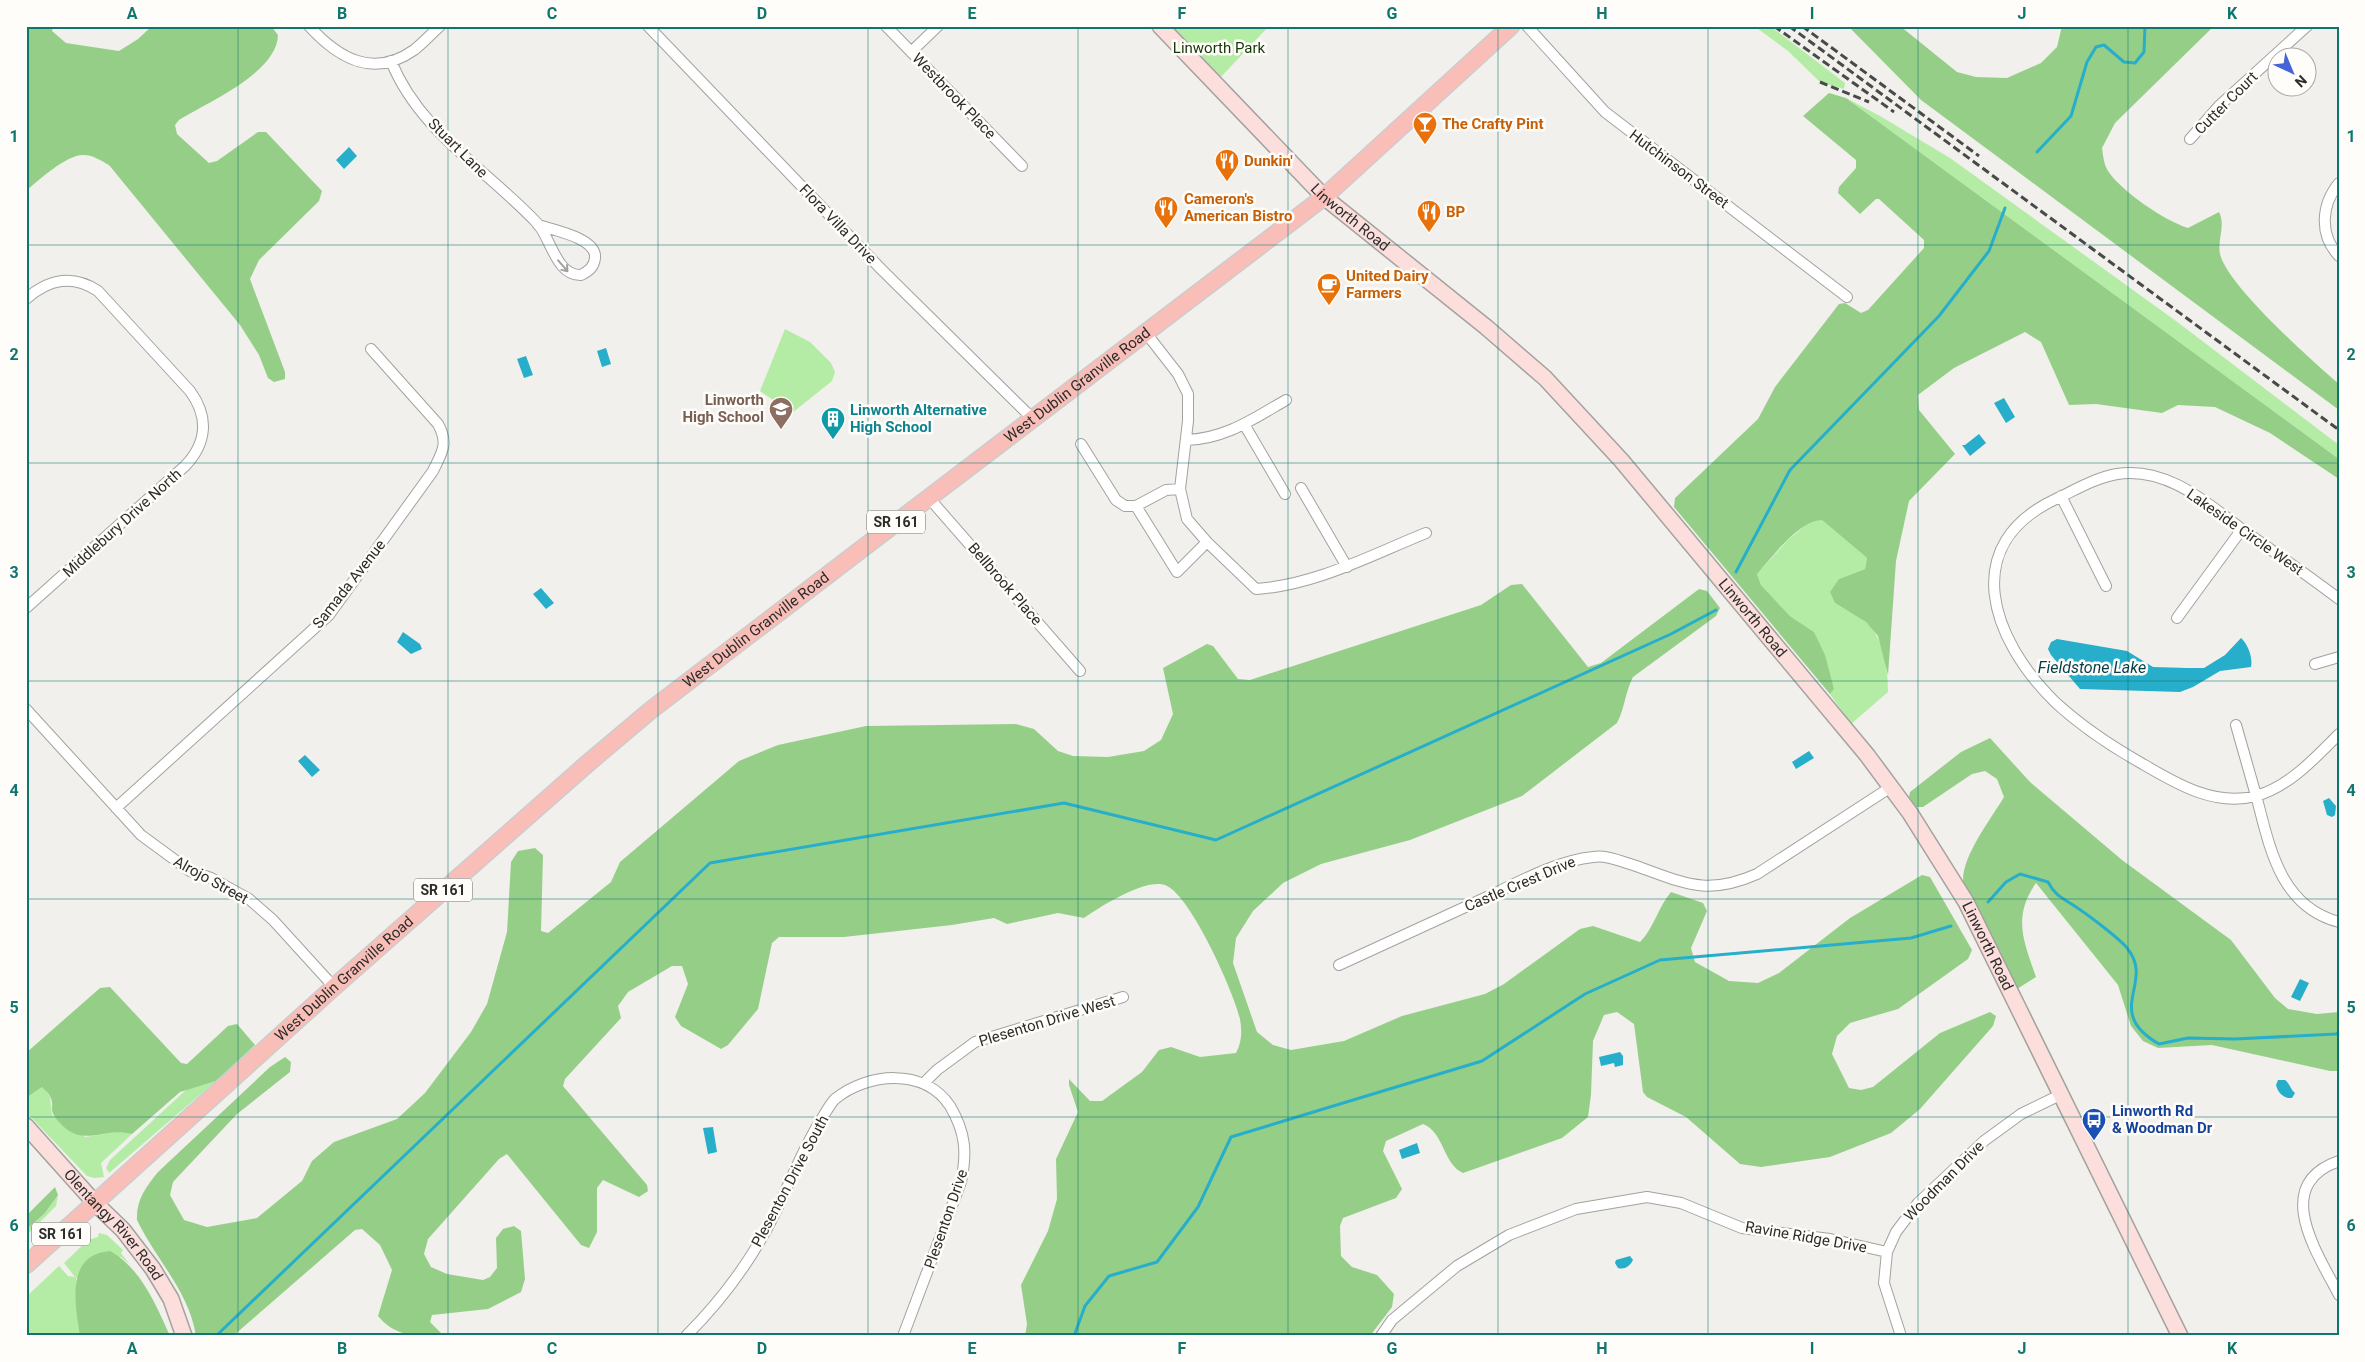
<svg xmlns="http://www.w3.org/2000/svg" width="2365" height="1362" font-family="Roboto,sans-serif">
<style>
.green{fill:#b4eca5}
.forest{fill:#95cf87}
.water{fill:#27aeca}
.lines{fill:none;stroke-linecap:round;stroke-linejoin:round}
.stream{stroke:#27aeca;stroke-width:3}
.street-casing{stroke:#a3a29e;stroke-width:12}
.secondary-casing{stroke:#a3a29e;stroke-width:18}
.primary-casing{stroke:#ccc;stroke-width:19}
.street{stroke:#fff;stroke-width:10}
.secondary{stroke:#fcdfdc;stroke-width:15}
.primary{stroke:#fabeb9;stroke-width:16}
.rail{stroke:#494947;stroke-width:3;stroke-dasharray:8 4;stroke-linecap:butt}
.oneway{stroke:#a0a09f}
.grid{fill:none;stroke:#0f766e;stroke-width:1;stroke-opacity:0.55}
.labels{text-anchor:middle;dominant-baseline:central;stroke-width:5;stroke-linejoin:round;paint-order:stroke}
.shield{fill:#fffdf9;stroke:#6b6b68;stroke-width:1}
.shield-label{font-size:14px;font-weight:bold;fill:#2c2c2a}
.park-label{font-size:15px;fill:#133907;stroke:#fffdf9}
.street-label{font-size:15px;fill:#2c2c2a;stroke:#fffdf9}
.food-label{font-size:15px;font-weight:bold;fill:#c56008;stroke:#fffdf9;text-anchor:start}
.education-label{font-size:15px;font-weight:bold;fill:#785e54;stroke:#fffdf9;text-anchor:end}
.culture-label{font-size:15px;font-weight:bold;fill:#0d838f;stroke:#fffdf9;text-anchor:start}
.transit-label{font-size:15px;font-weight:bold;fill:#164399;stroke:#fffdf9;text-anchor:start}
.water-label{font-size:16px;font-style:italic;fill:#033e4a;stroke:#fffdf9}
.neatline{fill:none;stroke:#0f766e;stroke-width:2}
.grid-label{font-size:16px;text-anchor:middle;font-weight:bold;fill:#0f766e}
</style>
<rect width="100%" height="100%" fill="#f1f0ec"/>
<path class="green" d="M1167,26h102l-51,54z
M1754,26h16l75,57 -1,6 -24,-7 -32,-31z
M1846,98l34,18 70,42 226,163 163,124v14z
M785,329l25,13 21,21 4,9 -3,9 -40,32 -32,-22z
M1812,520h10l45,38 -2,11 -26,10 -4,24c10,7 24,12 33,21 16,16 20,46 20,68l-37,32 -21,-30 4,-5 -20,-57 -24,-16 -29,-31 -4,-11 31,-34z
M216,1081l-107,92 -3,-5 4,-8 77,-71z
M42,1087l8,9 2,19 33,22 39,-6 8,3 -31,29 3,14 -10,1 -7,-2 -61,-64v-14z
M58,1195l-2,11 -30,30v-6l19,-17z
M99,1233l8,2 16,15 -2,3 9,12 -9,-8 -45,21 4,58h-54v-39l33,-31 9,10 7,1 -11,-14 24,-23 10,-3z"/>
<path class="forest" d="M26,26h27l-1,5 14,12 53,8 19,-12 14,-13h119l7,9c-1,38 -70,67 -99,85l-4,5 2,9 32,29 8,-2 41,-29h8l56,59 -3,10 -60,59 -9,19 35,93v7l-11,3 -6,-4 -9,-23 -19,-30 -131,-160c-9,-5 -16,-10 -26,-10 -17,0 -44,25 -57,36z
M1848,26h52l57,46 19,5 31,1 34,-15 16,-16 5,-21h152l-99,97 -13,25c1,7 2,17 6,23 13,20 57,50 80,57l31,-16c7,14 -2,28 1,42 7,31 92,107 119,130v26l-418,-310z
M1829,93l17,5 493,361v20l-69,-46 -55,-26 -37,-2 -16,8 -66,-9 -27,1 -28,-63 -16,-10 -71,36 -36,27 1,15 36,44 -46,47 -13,60 -8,114 -10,-39 -12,-14 -31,-19 -5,-11 9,-13 26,-10 2,-11 -45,-38c-22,0 -50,37 -65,54l4,11 29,31 24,16 11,23 9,34 -4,5 -156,-187 1,-9 83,-79 17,-32 64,-83 6,-1 16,10 7,-3 56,-62v-8l-45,-41h-3l-16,15 -22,-21 1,-6 17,-19v-8l-53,-44z
M1522,584l66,83 13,-4 98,-74 8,2 13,17 -4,8 -83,61c-8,15 -8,31 -16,46l-95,73 -112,44 -89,24 -38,19 -30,28 -17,27 -3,25 24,69 16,13 18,5 53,-9 58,-25 83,-22 19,-10 76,-55 13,-3 47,16c14,-14 18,-35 31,-50l32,11 4,8 -16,37 4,14 34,19 29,2 21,-10 71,-55 72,-43 8,2 42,73 -4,9 -70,50 -48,14 -13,13 -5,18 17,34 12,2 12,-3 67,-54 50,-21 6,4 -3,10 -73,83 -29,24 -61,24 -69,10 -21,-3 -54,-47 -39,-20 -4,-5 -9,-68 -17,-12 -13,3 -11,26 -2,54 -3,22 -26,21 -99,35c-20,-9 -19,-41 -40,-49l-37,17 -3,10 19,38 -6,9 -53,20 -3,8 1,30 11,11 25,8 17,19 -2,13 -22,29h-345l2,-12 -6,-39 27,-54 9,-32 -1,-40 22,-47 -9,-27v-6l21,22h12l40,-29 17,-22 12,-3 29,10 36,-4c6,-11 6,-22 4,-34 -6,-27 -49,-122 -73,-133 -19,-10 -67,21 -83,32l-26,-5 -51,11 -13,-6 -42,7 -108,12h-65l-7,6 -14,66 -30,36 -7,4 -40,-23 -6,-9 13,-33 -6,-18h-10l-44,26 -10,14 3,12 -56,61 -2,7 84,99 1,6 -9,6 -36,-17 -6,8v44l-8,16 -8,-3 -74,-91 -8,5 -71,80 -4,15 7,13 16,7 36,6 7,-3 7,-9 -1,-30 7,-9 11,-3 7,5 4,48 -4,13 -33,17 -56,6 -2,7 14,14c-25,0 -48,2 -66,-20l14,-46 -12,-25 -18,-16 -7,1 -122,106h-37c-7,-45 -40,-76 -59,-116 -1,-20 9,-33 21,-48l112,-105 15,-10 6,5 -1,10 -53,42 -64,68 -3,13 14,25 23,7 50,-9 45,-37 10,-20 22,-19 63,-23 28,-26 46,-61 16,-28 20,-72 4,-70 7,-11 17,-3 8,7 -2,76 7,2 63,-51 9,-20 119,-101 39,-16 88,-19 150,-2 18,5 24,22 15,5 35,1 36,-6 17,-11 12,-26 -10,-46 44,-24 6,2 25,33 12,1 231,-75 30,-20z
M1990,738l40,44 92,78 109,80 44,58 13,11 29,5 22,-2v59h-9l-118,-26 -54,3 -15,-7 -12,-15 -13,-41 -82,-102c-24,34 -12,59 0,94l-19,12 -53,-102c-7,-25 27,-68 40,-90l-7,-18 -12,-8 -13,3 -49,33h-8l-6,-10 1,-5 51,-40z
M110,987l71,76 6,1 41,-38 9,-2 18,21 -39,36 -36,11 -48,42c-26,-8 -49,15 -72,-11 -14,-15 -4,-15 -10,-27 -1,-3 -6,-6 -8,-9l-16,11v-45l74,-65z
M55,1187l3,8 -13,18 -19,17v-14z
M110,1251c31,17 46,54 60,85h-90c-5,-33 -15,-81 30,-85z"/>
<path class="water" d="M349,147l8,9 -13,13 -8,-9z
M606,348l5,16 -9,3 -5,-16z
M526,356l7,19 -9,3 -7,-19z
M2004,398l11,19 -9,6 -12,-20z
M1979,434l7,9 -16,13 -8,-11h3z
M541,588l13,15 -8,6 -13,-15z
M403,632l17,12 2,5 -11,5 -14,-12z
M2241,638c7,6 12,20 10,29l-31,4 -27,16 -13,5 -100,-3 -29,-34 -3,-6 3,-7 6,-3 70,12 26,16 34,1h17l21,-13z
M1809,751l5,7 -18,11 -4,-7z
M305,755l15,15 -8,7 -14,-16z
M2329,798l7,8 -1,9 -3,2 -5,-2 -4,-14z
M2300,979l9,4 -9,18 -9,-4z
M1620,1052l3,4v9l-8,2 -1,-4 -13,3 -2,-9z
M2278,1080h7c5,4 5,9 10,13l-3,5c-8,1 -14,-5 -16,-13z
M713,1127l4,25 -9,2 -5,-26z
M1417,1143l3,10 -18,6 -3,-9z
M1630,1256l3,4c-3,6 -8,10 -15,8l-3,-5 1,-3z"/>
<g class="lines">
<path class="stream" d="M2037,152l34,-36 16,-54 9,-15 8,-2 20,17 11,1 9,-11 1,-26
M1736,572l54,-102 149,-154 50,-65 16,-43
M1988,902l18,-20 14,-8 28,8c8,15 15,16 28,25 11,7 44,32 51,41 29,35 -25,63 32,96l29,-6 47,1 101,-5 3,-2
M216,1336l494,-473 354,-60 152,37 455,-206 45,-24
M1074,1336l11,-30 24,-30 48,-14 41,-55 33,-70 251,-76 103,-67 75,-34 251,-22 40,-12"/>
<defs>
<path id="street" d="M309,26c29,32 64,53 105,24 9,-7 17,-16 26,-24
M648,26l233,243 152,150
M886,26l136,140
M1527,26l78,86 242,185
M911,52l27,-26
M391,61c28,70 96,109 146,162 14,15 19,53 44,52 8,-4 13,-8 14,-17 2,-20 -42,-28 -57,-33
M2190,139l29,-33 88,-80
M2339,183c-18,22 -20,52 0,73
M26,299c23,-20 46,-25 72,-8l92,100c19,26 17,52 -5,75l-159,142
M1146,333l32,41 10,20v27l-8,68 7,30 20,23 49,47c60,-4 115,-34 170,-56
M1244,424l41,70
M1186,440c39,-1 67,-21 100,-40
M1081,444l35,56 9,6h11l30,-16 14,-1
M1301,488l46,79
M2061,496l45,90
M929,498l151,173
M1136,506l41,66 30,-30
M2339,599c-29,-22 -59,-43 -89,-64 -39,-28 -80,-69 -133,-61 -22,4 -40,15 -59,24 -101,46 -67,141 -3,204 25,23 56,44 86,61 34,20 73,44 115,33 34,-10 59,-38 83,-62
M2177,618l65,-89
M2315,664l24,-7
M26,709l115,126 49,36 21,7 38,21 24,21 61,67
M2236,725c7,25 14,49 21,74 13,50 24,108 82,123
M116,808l213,-193 104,-144c9,-19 16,-27 5,-47l-67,-75
M1339,965c49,-23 99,-45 148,-68 34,-16 69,-36 106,-40 13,-2 27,4 40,8 50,17 72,32 124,9l134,-87
M924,1083l13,-13 38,-28 148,-45
M2339,1161c-69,24 -21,93 0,134
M686,1336c36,-36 66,-76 89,-123 16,-32 29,-68 49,-98 3,-5 7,-12 11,-16 32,-26 89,-32 115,7 16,27 17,47 11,76l-58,154
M1381,1336l11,-16 65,-54 52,-31 67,-26 71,-12 34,6 61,25 88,11 57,13
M1901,1336l-17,-53 3,-31 9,-20 22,-29 66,-62 37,-27 41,-20"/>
<g id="secondary">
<path id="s1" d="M1160,26l164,171 162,130 59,51 76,82 246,295 43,58 56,89 214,434"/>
<path id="s2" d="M26,1126l69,77 28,27 30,39 18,30 13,37"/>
</g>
<g id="primary">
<path id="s3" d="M26,1265l308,-278 253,-223 64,-54 212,-162 461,-351 187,-171"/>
</g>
</defs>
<use href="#street" class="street-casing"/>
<use href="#secondary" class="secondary-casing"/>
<use href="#primary" class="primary-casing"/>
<use href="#street" class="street"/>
<use href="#secondary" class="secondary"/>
<use href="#primary" class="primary"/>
<path class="rail" d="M1774,26l120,86
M1789,26l550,404
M1802,26l177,130
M1820,82l49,20"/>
</g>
<defs><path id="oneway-shaft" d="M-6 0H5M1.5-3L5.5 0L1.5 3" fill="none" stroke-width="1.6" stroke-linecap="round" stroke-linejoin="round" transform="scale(1.25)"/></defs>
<use class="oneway" href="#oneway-shaft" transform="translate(563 266) rotate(49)"/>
<path class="grid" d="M238,26v1310M448,26v1310M658,26v1310M868,26v1310M1078,26v1310M1288,26v1310M1498,26v1310M1708,26v1310M1918,26v1310M2128,26v1310M26,245h2313M26,463h2313M26,681h2313M26,899h2313M26,1117h2313"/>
<defs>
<symbol id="bar-pin" viewBox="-11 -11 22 30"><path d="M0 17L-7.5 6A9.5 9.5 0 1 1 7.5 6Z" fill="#e8710a" stroke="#fffdf9"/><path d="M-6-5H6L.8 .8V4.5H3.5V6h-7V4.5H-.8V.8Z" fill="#fff"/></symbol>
<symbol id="restaurant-pin" viewBox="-11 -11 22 30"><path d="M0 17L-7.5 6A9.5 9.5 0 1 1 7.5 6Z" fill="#e8710a" stroke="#fffdf9"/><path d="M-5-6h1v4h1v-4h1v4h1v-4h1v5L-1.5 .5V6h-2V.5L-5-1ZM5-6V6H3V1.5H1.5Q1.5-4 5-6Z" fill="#fff"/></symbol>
<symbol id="cafe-pin" viewBox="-11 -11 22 30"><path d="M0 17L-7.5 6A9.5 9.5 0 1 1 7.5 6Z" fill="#e8710a" stroke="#fffdf9"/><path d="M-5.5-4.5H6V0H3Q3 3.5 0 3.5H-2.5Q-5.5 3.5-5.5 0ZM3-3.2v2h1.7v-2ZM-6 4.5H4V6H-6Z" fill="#fff"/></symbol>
<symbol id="school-pin" viewBox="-11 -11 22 30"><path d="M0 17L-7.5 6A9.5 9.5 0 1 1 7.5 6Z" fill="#8d6e63" stroke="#fffdf9"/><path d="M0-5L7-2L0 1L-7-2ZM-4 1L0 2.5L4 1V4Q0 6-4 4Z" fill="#fff"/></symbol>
<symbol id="building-pin" viewBox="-11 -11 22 30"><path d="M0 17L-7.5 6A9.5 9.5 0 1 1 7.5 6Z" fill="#0f9aa8" stroke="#fffdf9"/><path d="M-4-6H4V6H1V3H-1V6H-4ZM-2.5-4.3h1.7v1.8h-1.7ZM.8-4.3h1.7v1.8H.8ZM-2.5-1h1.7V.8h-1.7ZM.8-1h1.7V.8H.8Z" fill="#fff"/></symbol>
<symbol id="bus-pin" viewBox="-11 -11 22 30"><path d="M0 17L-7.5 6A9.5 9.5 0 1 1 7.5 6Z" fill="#1a4fb4" stroke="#fffdf9"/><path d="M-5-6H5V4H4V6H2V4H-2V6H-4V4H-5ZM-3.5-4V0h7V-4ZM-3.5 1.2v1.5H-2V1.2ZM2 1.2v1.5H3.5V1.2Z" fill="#fff"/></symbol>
</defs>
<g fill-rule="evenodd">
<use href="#bar-pin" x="1411" y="110" width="28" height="38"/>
<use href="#restaurant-pin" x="1213" y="147" width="28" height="38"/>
<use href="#restaurant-pin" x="1152" y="194" width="28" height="38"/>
<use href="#restaurant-pin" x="1415" y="198" width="28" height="38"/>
<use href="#cafe-pin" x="1315" y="271" width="28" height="38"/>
<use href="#school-pin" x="767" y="395" width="28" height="38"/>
<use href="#building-pin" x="819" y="405" width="28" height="38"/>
<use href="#bus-pin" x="2080" y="1106" width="28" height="38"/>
</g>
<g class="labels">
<g class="shield">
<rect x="867" y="510.5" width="58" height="23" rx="4"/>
<rect x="414" y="878.5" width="58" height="23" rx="4"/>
<rect x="32" y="1222.5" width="58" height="23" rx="4"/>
</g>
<g class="shield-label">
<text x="896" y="522">SR 161</text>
<text x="443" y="890">SR 161</text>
<text x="61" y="1234">SR 161</text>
</g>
<g class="park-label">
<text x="1219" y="48">Linworth Park</text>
</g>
<g class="street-label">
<text transform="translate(954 96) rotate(46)">Westbrook Place</text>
<text transform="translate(2226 103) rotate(-45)">Cutter Court</text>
<text transform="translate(458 148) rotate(45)">Stuart Lane</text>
<text transform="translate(1679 169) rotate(37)">Hutchinson Street</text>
<text stroke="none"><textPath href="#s1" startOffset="270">Linworth Road</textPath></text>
<text transform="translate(838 224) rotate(46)">Flora Villa Drive</text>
<text stroke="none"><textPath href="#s3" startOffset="1372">West Dublin Granville Road</textPath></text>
<text transform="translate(122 523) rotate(-42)">Middlebury Drive North</text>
<text transform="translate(2245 532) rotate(35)">Lakeside Circle West</text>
<text transform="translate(349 584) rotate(-52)">Samada Avenue</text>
<text transform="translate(1005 584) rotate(49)">Bellbrook Place</text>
<text stroke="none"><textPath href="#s1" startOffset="840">Linworth Road</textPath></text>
<text stroke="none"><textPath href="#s3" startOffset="968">West Dublin Granville Road</textPath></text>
<text transform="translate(211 880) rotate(29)">Alrojo Street</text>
<text transform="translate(1520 884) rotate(-23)">Castle Crest Drive</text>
<text stroke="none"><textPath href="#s1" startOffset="1245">Linworth Road</textPath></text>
<text stroke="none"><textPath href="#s3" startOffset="428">West Dublin Granville Road</textPath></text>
<text transform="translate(1047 1021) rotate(-17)">Plesenton Drive West</text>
<text transform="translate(790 1181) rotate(-62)">Plesenton Drive South</text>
<text transform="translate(1944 1181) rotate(-45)">Woodman Drive</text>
<text transform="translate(946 1219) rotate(-71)">Plesenton Drive</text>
<text stroke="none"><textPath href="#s2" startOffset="132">Olentangy River Road</textPath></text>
<text transform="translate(1806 1237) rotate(10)">Ravine Ridge Drive</text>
</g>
<g class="food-label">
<text x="1442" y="124">The Crafty Pint</text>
<text x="1244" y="161">Dunkin'</text>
<text x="1184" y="199">Cameron's<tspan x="1184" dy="17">American Bistro</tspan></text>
<text x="1446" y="212">BP</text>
<text x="1346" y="276">United Dairy<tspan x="1346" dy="17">Farmers</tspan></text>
</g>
<g class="education-label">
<text x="764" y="400">Linworth<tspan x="764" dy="17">High School</tspan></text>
</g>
<g class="culture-label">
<text x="850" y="410">Linworth Alternative<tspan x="850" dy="17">High School</tspan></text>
</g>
<g class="transit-label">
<text x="2112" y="1111">Linworth Rd<tspan x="2112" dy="17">&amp; Woodman Dr</tspan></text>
</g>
<g class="water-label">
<text x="2092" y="667">Fieldstone Lake</text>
</g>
</g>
<rect width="2365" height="1362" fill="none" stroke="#fffdf9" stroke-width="55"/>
<g transform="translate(2292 72) rotate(136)"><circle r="24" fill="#fffdf9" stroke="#aba9a6"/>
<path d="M0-4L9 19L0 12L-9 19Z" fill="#4664d7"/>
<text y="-8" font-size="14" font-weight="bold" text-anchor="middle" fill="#2c2c2a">N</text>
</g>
<rect x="28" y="28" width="2310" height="1306" class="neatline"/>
<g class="grid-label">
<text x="132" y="19">A</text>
<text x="342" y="19">B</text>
<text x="552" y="19">C</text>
<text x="762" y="19">D</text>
<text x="972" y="19">E</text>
<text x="1182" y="19">F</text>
<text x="1392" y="19">G</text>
<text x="1602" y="19">H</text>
<text x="1812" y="19">I</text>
<text x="2022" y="19">J</text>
<text x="2232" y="19">K</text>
<text x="14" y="142">1</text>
<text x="2351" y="142">1</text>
<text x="14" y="360">2</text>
<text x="2351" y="360">2</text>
<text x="14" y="578">3</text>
<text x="2351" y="578">3</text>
<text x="14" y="796">4</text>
<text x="2351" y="796">4</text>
<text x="14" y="1013">5</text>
<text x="2351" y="1013">5</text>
<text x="14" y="1231">6</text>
<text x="2351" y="1231">6</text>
<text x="132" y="1354">A</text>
<text x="342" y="1354">B</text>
<text x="552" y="1354">C</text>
<text x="762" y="1354">D</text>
<text x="972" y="1354">E</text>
<text x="1182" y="1354">F</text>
<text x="1392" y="1354">G</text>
<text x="1602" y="1354">H</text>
<text x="1812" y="1354">I</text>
<text x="2022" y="1354">J</text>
<text x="2232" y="1354">K</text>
</g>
</svg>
